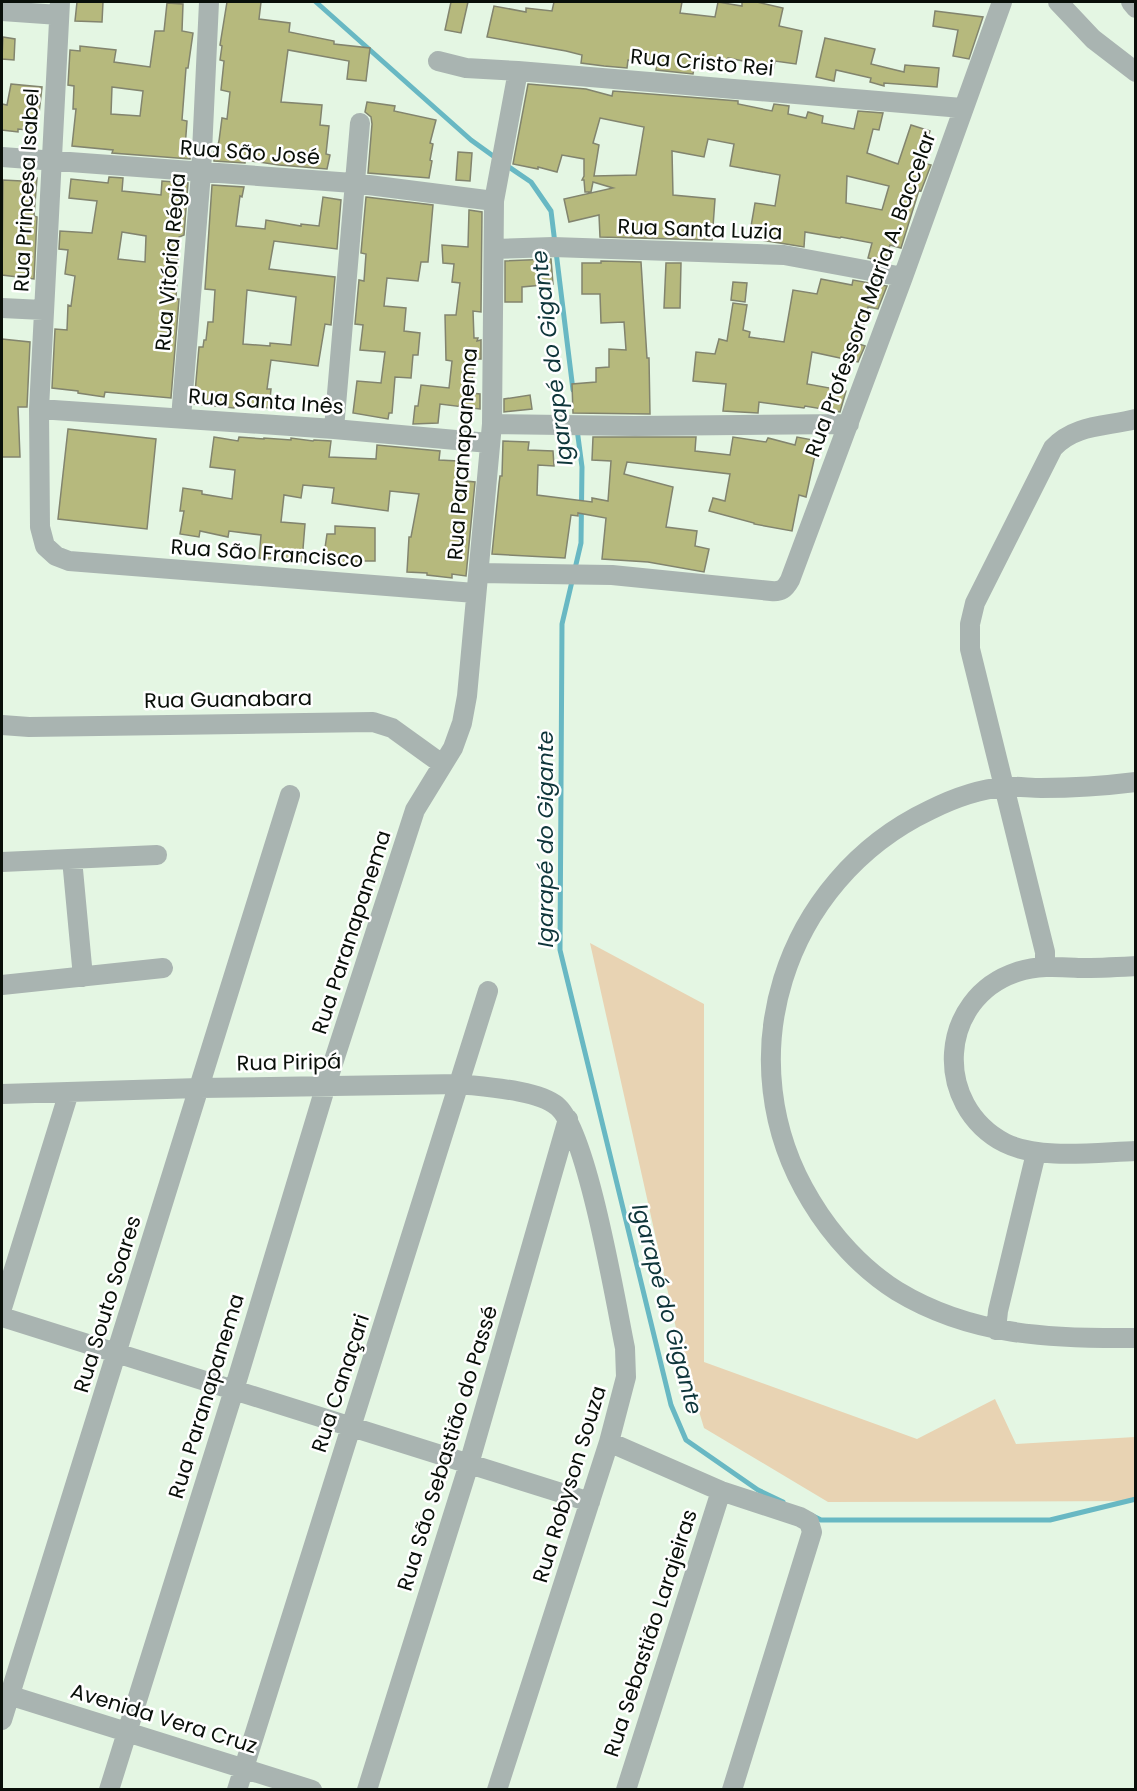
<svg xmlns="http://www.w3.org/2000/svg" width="1137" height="1791" font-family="Poppins,sans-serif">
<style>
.green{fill:#e8d3b3}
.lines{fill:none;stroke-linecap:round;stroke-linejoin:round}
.stream{stroke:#68b8c3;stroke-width:5}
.building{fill:#b6b97d;stroke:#82846e;stroke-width:1.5;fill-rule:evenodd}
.street{stroke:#a9b4b1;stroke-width:20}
.labels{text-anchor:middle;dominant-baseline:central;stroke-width:5;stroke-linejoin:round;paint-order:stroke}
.street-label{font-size:21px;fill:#090f09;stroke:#fff}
.water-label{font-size:22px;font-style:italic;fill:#0e353a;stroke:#fff}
</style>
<rect width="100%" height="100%" fill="#e4f6e3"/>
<path class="green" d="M590,943l114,61v358l213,77 78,-40 21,45 119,-7v64l-307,1 -124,-74 -22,-73z"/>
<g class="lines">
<path class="stream" d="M316,2l155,138 25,18
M506,165l25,17 20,29 22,179
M577,429l5,38 -1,76 -19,81 -2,326 111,455 15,35 72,50 25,12
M811,1515l10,5h229l86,-21"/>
</g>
<path class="building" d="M77,2h26l-1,20 -27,-1z
M227,2h34l-2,17 31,4 -1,9 45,9v3l36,4 -4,33 -19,-2 2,-18 -61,-11 -7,52 41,3 -2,20 9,1 -3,28 4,1 -3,14 -48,-4 -34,-5v3l-31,-2v-9h2l3,-11 3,-23 5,1 3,-27 -9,-2 3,-29 -4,-1 2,-14 -2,-1z
M451,2h17l-7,31 -16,-3z
M554,2h128l-2,11 35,4 3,-15 24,4v-4h15l26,6 -4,18 23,5 -6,33 -21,-3 -2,10 -16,-3 1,-4 -30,-6 -1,5 -31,-6 -3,17 -37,-4 1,-7 -29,-3 -1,8 -23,-2 -23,-3 1,-8 -16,-4 -79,-14 7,-31 32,6v-4l26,3z
M167,3l16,1 -1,27 11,2 -5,35h-2l-4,52 5,1 -2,27 5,1v10l-78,-6 1,-3 -41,-4 4,-37h-3l1,-23 -6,-1 2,-35 10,1v-5l36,4 -2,12 36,5 5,-36h9zM112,87l31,4 -3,25 -29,-2z
M935,11l48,6 -14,42 -16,-3 5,-26 -25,-4z
M3,37l12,2 -1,21 -12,-1z
M825,38l50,11 -4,15 33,8 1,-7 34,3 -2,19 -53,-4v3l-14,-4 1,-4 -35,-8 -2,11 -18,-4z
M11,84l31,3 -5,44 -19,-2v3l-16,-2v-26l5,1z
M528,84l58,5 26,7 1,-5 125,10v3l34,7 2,-7 15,2 -1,8 18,4 2,-6 15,4 -1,7 32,6 4,-18 25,2 -4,17 -6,-1 -6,24 31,11 13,-39 19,6 -11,31 12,3 -10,26 -2,-1 -18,58 -11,-3 -5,17 -17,-4 4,-15 -31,-6 -1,1 -35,-6 -1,15 -55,-9 6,-35 20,3 5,-31 -50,-9 4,-22 -26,-5 -4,18 -32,-6 1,44 42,4 -3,41 -112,-3 -1,-22 -30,7 -5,-23 49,-11 -20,-6 -2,10h-6l-1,-12h-2l2,-4v-17l-22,-4 -5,17 -19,-5v2l-25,-5zM600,118l44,9 -8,48 -42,1 5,-31 -6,-2zM847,176l42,10 -7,24 -36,-7z
M367,102l28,4 -1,5 42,9 -6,23 3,1 -3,16 2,1 -3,17 -61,-5 4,-49 -1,-7 -6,-5z
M458,152l14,1 -2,28 -14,-1z
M23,177l14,1 -3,38 3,1 -3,62 -32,-4 1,-95 19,1z
M109,177l14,1 -1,13 39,4 1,-14 26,2 -4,52 -5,2 -3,62h3l-8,99 -66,-6 -1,5 -26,-4v-2l-26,-3 3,-59 12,1 1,-25 3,1 4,-30 -10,-2 3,-24 -9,-1 1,-18 32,2 5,-32 -28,-3 2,-19 37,4zM122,232l24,4 -1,26 -27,-3z
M212,185l32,2 -2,10 -2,-1 -4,30 29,3 1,-9 35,6v-2l18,2 4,-29 18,3 -4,49 -63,-8 -5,28 66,8 -4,48 -6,-1 -7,42 -47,-6 -4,29h4l-2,19 -34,-4 -1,4 -40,-4 5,-57h4l1,-7h2l2,-18h5l2,-32 -10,-1zM247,290l49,7 -5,48 -21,-2v3l-27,-2z
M366,197l67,8 -5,57h-7l-3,19 -31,-3 -3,28 22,2 -2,23 16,2 -2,22h-5l-2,23 -16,-1 -3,36h-3l-1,6 -35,-6 4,-32 24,2 4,-31 -25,-2 3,-25 -8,-1 4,-44 5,1 2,-27 -5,-1z
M469,210l13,2 -1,100 -8,-1 1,27h4l-1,3 4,-1v19h-7l-3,34 9,1v15l-40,-5 -2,19 -25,1 2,-18h3l3,-21 28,3 3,-27 -6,-1 -1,-45h11l4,-32 -8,-1 2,-18 -11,-1 -1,-18 26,2z
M551,259l2,25 -31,3v15h-17v-41z
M601,261l40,1 6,96h2l1,56 -77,-1 -1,-29 24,-2v-14l13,-1v-18l17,1 -2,-28 -23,1 -1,-29h-18v-31h19z
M666,263h15l-1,45h-16z
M821,279l31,6 1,-5 34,6 -9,23 -10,-2 -9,37 6,2 -7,16 -46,-10 -5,32 39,7 -6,21 -35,-6 -1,2 -45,-6 -1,11 -35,-2 3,-27 -33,-3 3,-29 19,2 4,-15 8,2 6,-38 14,2 -4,25 7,2 -1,5 35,5 9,-52 24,4z
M733,282l14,1 -2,19 -14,-2z
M2,339l28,3 -3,65h-9l2,50h-18z
M530,395l2,14 -28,3v-13z
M68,429l88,10 -9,90 -89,-10z
M214,437l24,4 1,-4 25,2v-1l27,2v-2l22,3 1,-1 17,1 -2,16 47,2 1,-14 63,6 -1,9 19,1 -1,19 18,2 -9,94 -14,-2v4l-25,-3v-2l-20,-1 2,-35h2l8,-43 -29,-3 -2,20 -56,-8 2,-15 -31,-3 -2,13 -17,-3 -3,27 24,2 -3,37 -43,-3 2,-23 -32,-4 -1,6 -28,-6 -1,6 -19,-3 4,-23h-4l3,-23 19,3v3l30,5 3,-29 -25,-3z
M593,437h103l-1,14 35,4 3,-18 33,5 2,-4 27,7 2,-8 21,4 -12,56 -7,-2 -7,36 -38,-7v-1l-45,-12 4,-13 12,3 5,-27 -103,-12 -3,12 49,13 -7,40 31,4 -2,15 14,3 -5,23 -56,-10 -46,-3 4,-41 -28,-5v3l-7,-1 -6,43 -73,-4 7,-70 1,-8h2l1,-35 26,1 -1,8 25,1 1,15 -16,-1 -1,30 55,7v-4l16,3 3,-40 -19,-1z
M335,526l40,2v33h-18l-1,3 -33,-2 4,-28h8z"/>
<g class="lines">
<path class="street" d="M60,2l-21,407 1,118 5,19 11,10 13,5 406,32
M1058,2l35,37 43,33
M1131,2l5,6
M2,11l57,4
M438,61l28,7 52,3 444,37
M2,157l351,26 141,18
M494,249l59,-2 231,8 119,22
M2,308l41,2
M39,409l295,20 155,14
M181,418l20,-245 8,-171
M492,424l143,2 214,-2
M334,429l26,-306
M479,573l133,2 159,16c10,1 14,-2 19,-11l113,-303 99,-275
M2,725l27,2 344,-5 19,6 50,36
M1136,782c-32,4 -63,6 -95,6 -12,0 -24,-2 -36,-1 -26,2 -53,12 -75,23 -147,70 -205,251 -119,391 21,35 51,68 86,90 74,45 155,48 239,47
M72,859l11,118
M2,862l155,-7
M1136,966c-19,1 -37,2 -55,2 -21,-1 -43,-3 -64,4 -79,26 -85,133 -12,171 33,17 93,9 131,8
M1045,967v-15l-75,-303v-25l5,-21 78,-155c22,-24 53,-21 83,-29
M2,985l161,-17
M2,1094l197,-6 261,-4c25,3 78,6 97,22 30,24 59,198 68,242l1,29 -17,65 -112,348
M2,1308l67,-216
M2,1317l588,185
M996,1330l2,-19 38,-158
M609,1442l112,49 79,26 9,5 3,10 -4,13 -76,245
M2,1693l310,97
M2,1720l288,-925
M109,1790l125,-400 92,-305 89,-275 38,-62 9,-25 5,-27 25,-272 2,-223 24,-130
M237,1790l251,-799
M367,1790l102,-326 99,-345
M626,1790l95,-299"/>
</g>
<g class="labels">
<g class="street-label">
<text transform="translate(702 62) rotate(5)">Rua Cristo Rei</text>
<text transform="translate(250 152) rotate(4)">Rua São José</text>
<text transform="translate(26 190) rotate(-87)">Rua Princesa Isabel</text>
<text transform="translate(700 229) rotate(2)">Rua Santa Luzia</text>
<text transform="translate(170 262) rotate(-85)">Rua Vitória Régia</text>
<text transform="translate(870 294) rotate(-70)">Rua Professora Maria A. Baccelar</text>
<text transform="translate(266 401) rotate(4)">Rua Santa Inês</text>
<text transform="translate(462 454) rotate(-86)">Rua Paranapanema</text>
<text transform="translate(267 553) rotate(4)">Rua São Francisco</text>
<text transform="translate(228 699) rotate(-1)">Rua Guanabara</text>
<text transform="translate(351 932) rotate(-72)">Rua Paranapanema</text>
<text transform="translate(289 1062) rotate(-1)">Rua Piripá</text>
<text transform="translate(107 1304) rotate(-73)">Rua Souto Soares</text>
<text transform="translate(340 1383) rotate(-72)">Rua Canaçari</text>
<text transform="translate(206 1396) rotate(-73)">Rua Paranapanema</text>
<text transform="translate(447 1448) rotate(-73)">Rua São Sebastião do Passé</text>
<text transform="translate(569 1484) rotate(-73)">Rua Robyson Souza</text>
<text transform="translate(650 1633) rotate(-72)">Rua Sebastião Larajeiras</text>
<text transform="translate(164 1718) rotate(17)">Avenida Vera Cruz</text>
</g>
<g class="water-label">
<text transform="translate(552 358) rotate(-97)">Igarapé do Gigante</text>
<text transform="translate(545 839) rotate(-90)">Igarapé do Gigante</text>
<text transform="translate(667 1309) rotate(75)">Igarapé do Gigante</text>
</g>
</g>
<rect width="1137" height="1791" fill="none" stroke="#090f09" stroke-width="6"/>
</svg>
